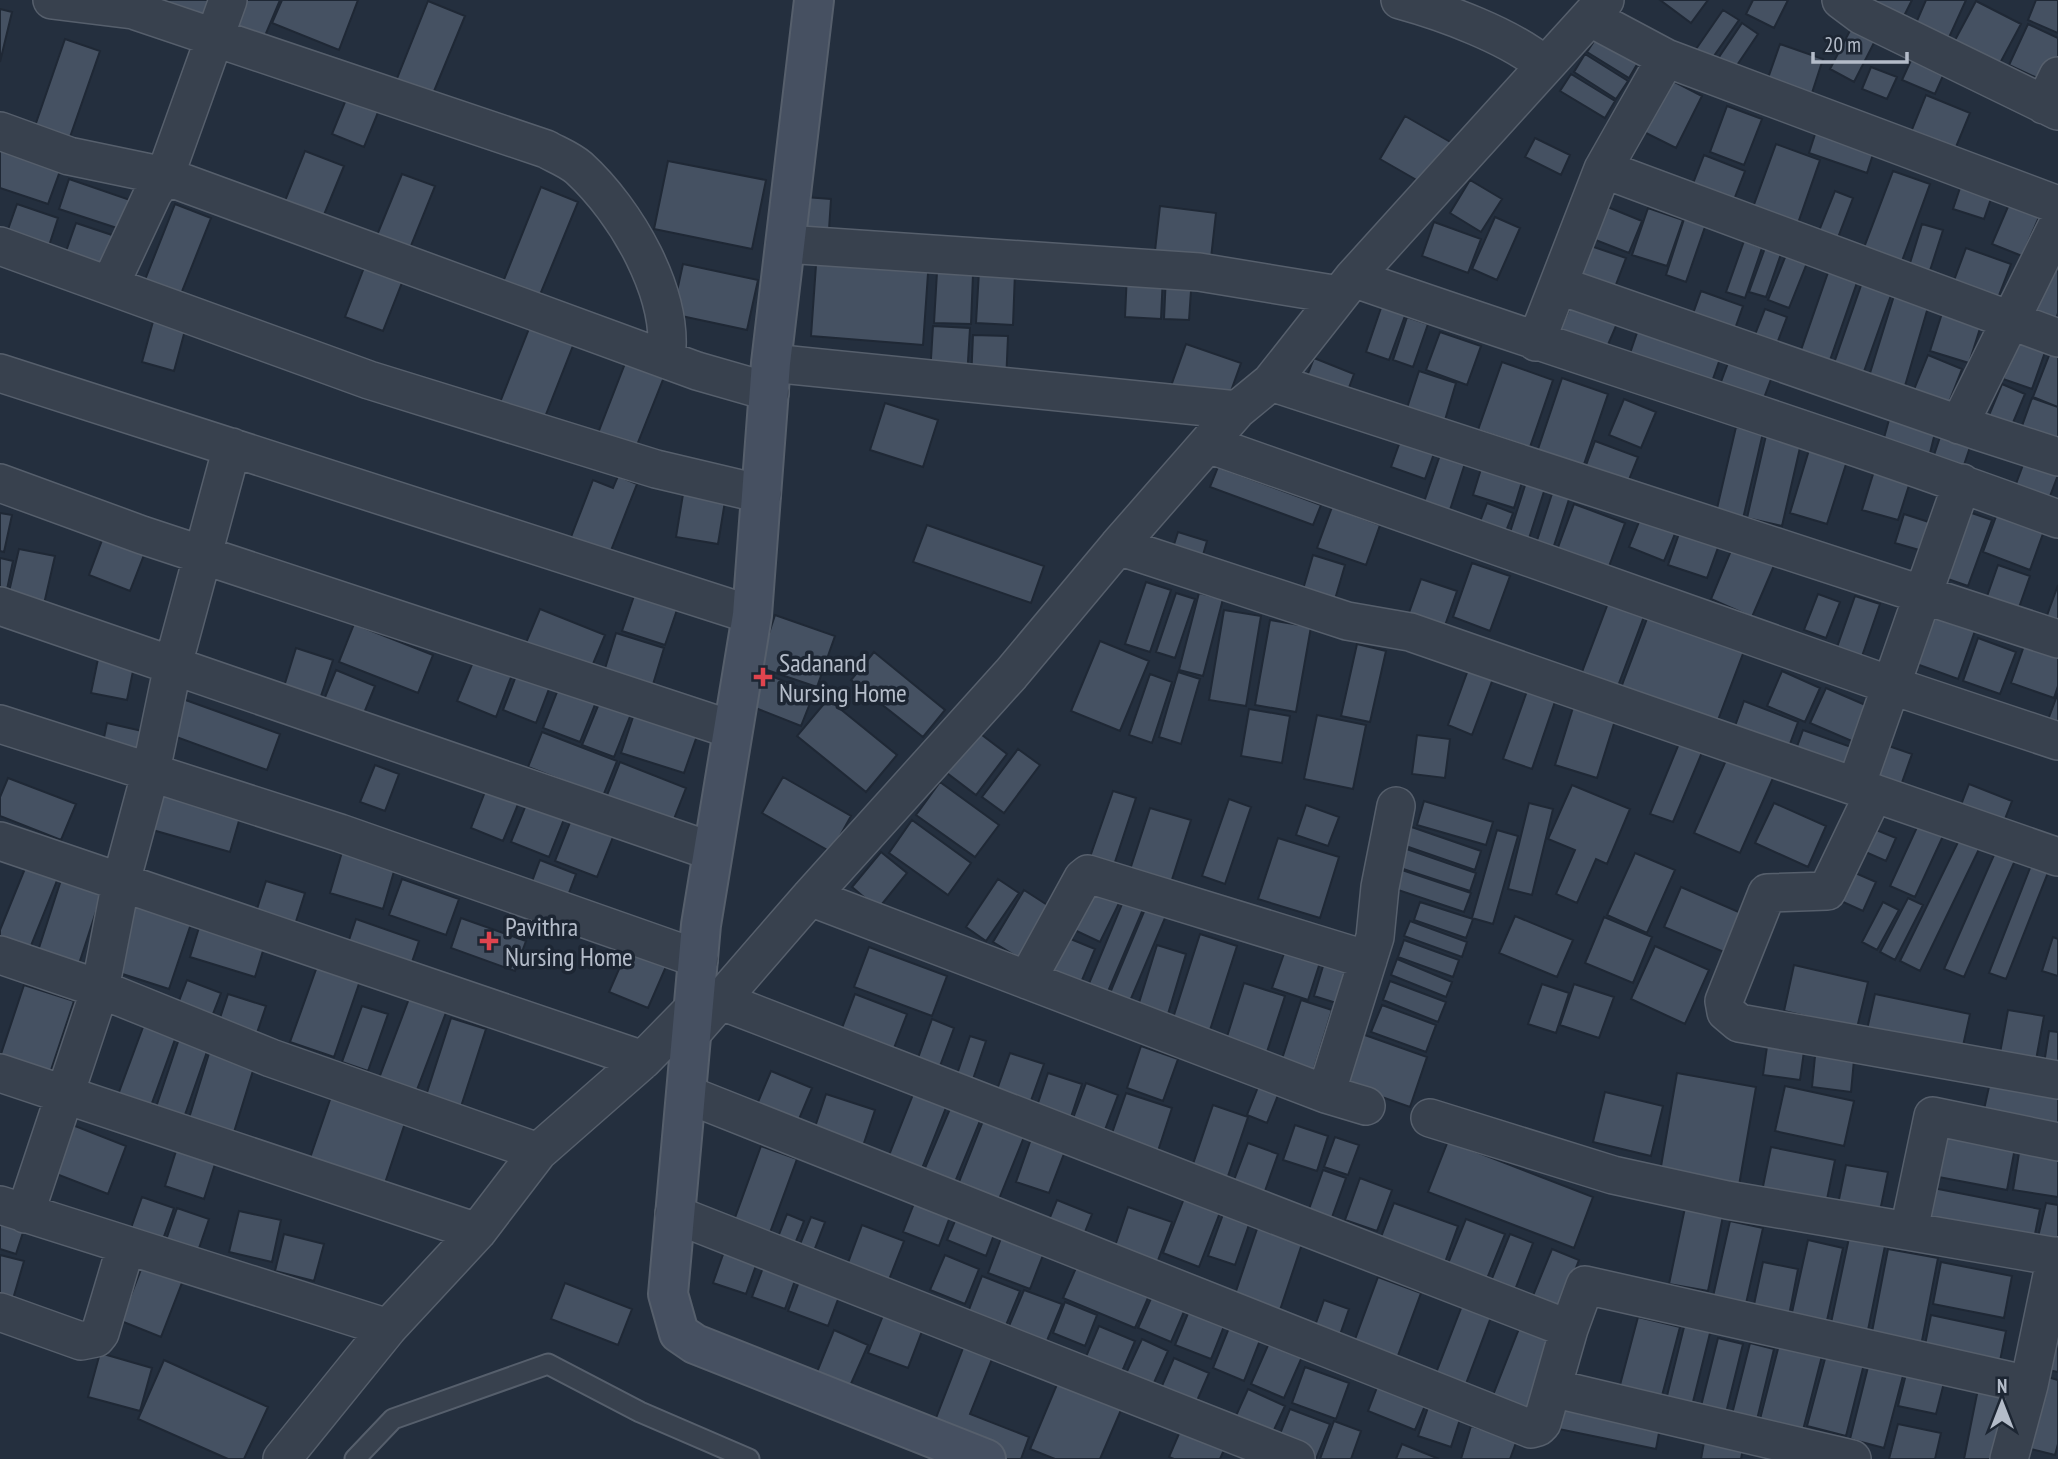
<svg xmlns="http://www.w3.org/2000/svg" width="2058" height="1459" font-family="'PT Sans Narrow',sans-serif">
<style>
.building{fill:#455162;stroke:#1f2835;stroke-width:2}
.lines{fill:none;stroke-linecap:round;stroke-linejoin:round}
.lane-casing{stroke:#565f6c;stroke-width:23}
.street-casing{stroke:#565f6c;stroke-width:40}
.secondary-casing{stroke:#565f6c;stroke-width:42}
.lane{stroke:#38414e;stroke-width:19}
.street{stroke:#38414e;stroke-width:37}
.secondary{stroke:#465061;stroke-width:38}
.health-dot{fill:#e0444e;stroke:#1d2633;stroke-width:2.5}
.labels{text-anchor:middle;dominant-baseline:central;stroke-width:7;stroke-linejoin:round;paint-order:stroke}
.poi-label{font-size:26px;fill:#b4bcc9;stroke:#1d2633;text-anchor:start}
</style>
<rect width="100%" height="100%" fill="#242f3e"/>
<path class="building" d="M143,0h72l-10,24z
M237,0h43l-18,43 -37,-14z
M282,0h76l-19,50 -67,-27z
M1660,0h48l-17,23z
M1753,0h35l-14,28 -28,-14z
M1871,0h41l-9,18z
M1926,0h40l-20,44 -33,-14z
M2036,0h22v33l-30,-13z
M428,1l37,15 -35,85 -36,-15z
M1976,1l45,23 -22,41 -45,-23z
M0,9l12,3 -12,50z
M1723,10l16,10 -30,43 -15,-11z
M1855,21l24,12 -25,49 -24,-13z
M1742,23l16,11 -29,43 -16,-11z
M2028,24l30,14v18l-12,26 -37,-17z
M1598,35l41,26 -10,17 -42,-26z
M65,39l35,12 -30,86 -35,-11z
M1780,44l43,15 -13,40 -44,-15z
M1917,47l32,15 -14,32 -33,-14z
M1585,54l43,27 -12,18 -42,-27z
M1871,67l26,10 -10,22 -25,-10z
M1571,74l44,27 -10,17 -45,-27z
M1665,77l37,19 -26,52 -38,-19z
M349,92l32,13 -17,42 -32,-13z
M1926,95l44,18 -19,46 -44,-17z
M1727,106l35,13 -18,46 -34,-13z
M1405,116l47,27 -25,43 -47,-27z
M1817,128l58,20 -8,25 -58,-20z
M1535,138l35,17 -9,20 -36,-18z
M1776,144l44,16 -23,66 -45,-16z
M0,150l60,21 -12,33 -48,-16z
M305,151l39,15 -25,61 -38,-16z
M1704,155l41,16 -15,39 -41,-16z
M668,161l98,19 -14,69 -98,-20z
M1893,171l37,13 -32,88 -38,-14z
M402,174l33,12 -27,67 -33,-13z
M1964,176l31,11 -11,32 -31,-10z
M69,179l64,22 -10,29 -64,-21z
M1470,180l32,19 -21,33 -31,-19z
M541,187l37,15 -43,105 -36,-15z
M1835,191l18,7 -19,50 -19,-7z
M2013,195l30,13 -21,48 -30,-12z
M805,197l26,2 -3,46 -27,-1z
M1593,201l49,20 -13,32 -49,-19z
M17,204l41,14 -11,34 -42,-14z
M175,204l36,14 -34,86 -36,-14z
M1160,206l56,7 -5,45 -56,-7z
M1648,208l35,12 -16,46 -35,-11z
M1685,216l21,8 -20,58 -20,-7z
M1495,217l25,11 -23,52 -25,-11z
M1434,222l47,17 -13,34 -46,-17z
M76,223l39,13 -12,34 -39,-13z
M1922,224l21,6 -17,53 -20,-7z
M1744,241l18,7 -17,50 -19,-6z
M1585,244l41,14 -14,37 -41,-14z
M1765,248l16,6 -15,43 -17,-5z
M1966,248l45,16 -18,47 -44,-17z
M817,251l112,8 -6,86 -112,-9z
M1786,255l21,8 -18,45 -21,-8z
M1832,261l29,10 -32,92 -29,-10z
M683,264l75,16 -11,50 -75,-16z
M365,265l38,15 -20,51 -38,-14z
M2048,266l10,4v43l-4,12 -24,-8z
M979,271l36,1 -2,53 -37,-2z
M937,272l36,2 -2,50 -37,-1z
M1127,273l36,2 -2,44 -36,-2z
M1865,274l30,10 -33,93 -29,-11z
M1166,275l26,1 -3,44 -25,-1z
M1897,286l34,11 -29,99 -36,-10z
M1701,291l42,15 -13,37 -42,-15z
M1574,299l45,20 -15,35 -46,-20z
M1382,305l24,8 -17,47 -23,-8z
M1944,307l39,12 -14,44 -39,-12z
M1765,309l22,8 -14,37 -22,-9z
M155,314l32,9 -13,48 -32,-9z
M534,316l44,17 -35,89 -44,-17z
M1407,317l21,7 -15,43 -20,-7z
M1640,324l82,29 -15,43 -82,-28z
M933,326l37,2 -3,50 -37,-3z
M2021,328l29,10 -18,51 -29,-10z
M1440,332l41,14 -14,39 -41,-15z
M973,335l35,1 -2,47 -35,-2z
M1186,344l55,19 -15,42 -55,-19z
M1734,347l43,16 -19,51 -43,-16z
M2050,353l8,3v51l-25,-10z
M1928,355l34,14 -18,46 -35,-13z
M1314,358l40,16 -10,27 -40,-17z
M626,361l38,16 -31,78 -38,-14z
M1502,362l51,18 -23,67 -52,-17z
M1419,371l37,12 -11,37 -38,-12z
M1562,378l46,16 -26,76 -46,-15z
M2002,384l23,10 -18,43 -23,-10z
M2032,398l26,9v47l-41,-14z
M1624,399l32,13 -15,36 -32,-13z
M885,403l53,17 -15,47 -53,-17z
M1892,409l46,12 -9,36 -47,-12z
M1944,425l30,10 -12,36 -30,-10z
M1736,427l27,6 -21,90 -27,-6z
M1767,431l35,8 -20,87 -35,-8z
M1403,433l34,12 -12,34 -34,-12z
M1595,441l43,16 -14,35 -42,-16z
M1443,446l25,8 -19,59 -26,-8z
M1809,450l38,11 -20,63 -37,-11z
M2027,454l31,12v9l-11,29 -34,-12z
M1485,456l41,13 -12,39 -41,-13z
M1218,467l103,38 -8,20 -103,-38z
M1874,471l36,11 -12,38 -36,-10z
M1529,473l19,6 -24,75 -19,-6z
M618,476l19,8 -27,69 -39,-16 22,-57 20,8z
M1557,478l17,6 -25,77 -17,-5z
M684,488l42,7 -8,49 -42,-7z
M1487,503l26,10 -12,31 -26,-9z
M1574,504l51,19 -17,46 -51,-19z
M1332,507l48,18 -14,40 -49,-17z
M1966,511l26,9 -24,66 -26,-9z
M1998,511l47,17 -15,42 -47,-18z
M1643,512l35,14 -14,35 -35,-14z
M0,513l12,2 -8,37 -4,-1z
M1904,514l31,10 -9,28 -31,-9z
M927,525l117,41 -13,37 -118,-41z
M107,527l42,15 -19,49 -41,-16z
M1681,528l39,14 -13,36 -39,-13z
M1178,532l29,9 -8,28 -30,-9z
M1737,536l42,18 -27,63 -41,-18z
M19,549l36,7 -11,48 -36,-8z
M1313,555l32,10 -14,48 -32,-10z
M0,558l13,3 -8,38 -5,-1z
M1472,563l38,13 -20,55 -37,-14z
M1998,565l32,11 -14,40 -32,-11z
M1421,579l36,12 -16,46 -36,-13z
M1146,582l25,8 -21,62 -25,-8z
M2058,585v41l-13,-5z
M636,590l43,14 -14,41 -43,-14z
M1176,593l19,6 -20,59 -19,-6z
M1199,593l24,6 -20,77 -24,-6z
M1818,594l22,8 -14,36 -22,-8z
M1855,596l25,8 -20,58 -25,-9z
M1610,598l36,13 -28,75 -36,-14z
M540,609l65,26 -17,41 -65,-26z
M1224,610l37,6 -15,90 -37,-6z
M1929,612l47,16 -18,51 -47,-17z
M775,615l60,21 -18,51 -59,-20z
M1648,616l96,35 -29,77 -96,-35z
M1270,620l41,7 -15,85 -41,-7z
M354,624l79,31 -15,38 -79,-31z
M616,633l48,15 -13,43 -48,-16z
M1978,638l38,14 -16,42 -37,-13z
M2026,640l32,11v35l-4,12 -43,-15z
M1100,641l49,20 -29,70 -49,-20z
M1357,644l29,7 -16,71 -29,-6z
M296,648l37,12 -16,48 -36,-12z
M100,649l36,8 -9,43 -36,-7z
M874,652l71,58 -22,27 -72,-57z
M475,657l38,15 -17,45 -39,-16z
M1472,659l25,9 -25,67 -24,-10z
M519,668l33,13 -16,42 -33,-13z
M336,670l39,16 -17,42 -39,-16z
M1782,671l38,17 -15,34 -38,-16z
M761,672l53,21 -13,33 -53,-21z
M1178,672l22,7 -19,65 -22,-7z
M1150,674l22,8 -20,61 -23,-8z
M1532,677l28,10 -28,82 -29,-10z
M559,687l37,15 -16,40 -37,-14z
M1826,688l51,22 -16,35 -51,-22z
M2058,693v40l-13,-5z
M180,698l100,36 -13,36 -99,-36z
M1576,698l42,13 -21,67 -42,-13z
M828,699l69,56 -31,37 -69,-56z
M600,701l31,13 -17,43 -32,-12z
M1744,701l54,21 -14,38 -54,-20z
M636,708l63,22 -15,43 -63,-20z
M1249,709l41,7 -8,47 -41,-7z
M1317,715l49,10 -13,64 -49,-10z
M107,723l44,10 -6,28 -44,-9z
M1685,729l23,9 -35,84 -23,-8z
M1803,730l51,18 -9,25 -51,-18z
M542,732l75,29 -14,35 -75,-29z
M978,732l29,22 -31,41 -29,-22z
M1417,735l33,4 -5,39 -33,-4z
M1877,742l35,12 -13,37 -36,-12z
M1018,749l22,16 -36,48 -22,-16z
M1731,749l46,20 -37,84 -46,-20z
M620,762l66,26 -14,36 -66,-26z
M375,765l24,9 -14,37 -25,-9z
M783,777l68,39 -20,36 -69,-39z
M8,778l68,26 -15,36 -61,-24v-19z
M155,782l88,25 -13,45 -88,-25z
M940,782l59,43 -24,32 -59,-42z
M488,784l33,13 -18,44 -32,-13z
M1969,784l43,17 -13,33 -43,-16z
M1572,785l58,24 -23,55 -11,-5 -19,44 -21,-9 19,-44 -27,-11z
M1113,791l23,7 -22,67 -24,-8z
M530,795l38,14 -19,48 -38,-15z
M1229,799l22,8 -26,77 -23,-8z
M1424,801l69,21 -7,23 -69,-20z
M1529,803l24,6 -21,86 -24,-6z
M1774,803l52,23 -18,41 -53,-24z
M1306,805l33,12 -11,29 -32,-11z
M1150,808l41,12 -23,72 -42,-10z
M1924,812l25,11 -34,74 -25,-11z
M571,820l42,17 -16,40 -42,-16z
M912,820l59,43 -23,32 -59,-42z
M1400,823l81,28 -6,19 -81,-28z
M1864,825l32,13 -10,23 -32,-14z
M1497,830l21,6 -25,88 -21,-6z
M1961,836l20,9 -61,126 -20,-10z
M1278,838l61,19 -19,61 -62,-19z
M1395,845l81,28 -6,18 -82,-27z
M1997,848l20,8 -53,121 -20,-8z
M342,852l53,16 -12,41 -53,-16z
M881,852l26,21 -29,36 -26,-22z
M1635,853l40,17 -28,63 -40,-18z
M540,860l36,14 -13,35 -36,-14z
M2032,863l17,7 -43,109 -17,-6z
M26,866l32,12 -28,70 -30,-12v-6z
M1390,866l81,27 -7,19 -81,-27z
M1844,868l32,14 -13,29 -31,-14z
M62,877l41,13 -25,77 -41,-13z
M402,879l57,20 -13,36 -57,-20z
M998,879l21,14 -33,48 -20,-14z
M1092,879l32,14 -24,49 -32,-15z
M266,881l39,12 -13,41 -39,-13z
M1681,887l60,26 -17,39 -60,-25z
M137,890l59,19 -27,80 -59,-19z
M1024,890l31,20 -31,51 -31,-19z
M1127,892l20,8 -43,101 -19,-8z
M1908,898l15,7 -28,55 -15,-8z
M1148,902l20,9 -38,90 -20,-8z
M1420,902l53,17 -7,19 -52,-18z
M1883,902l16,8 -22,40 -15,-8z
M1515,916l58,24 -16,37 -58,-24z
M1604,917l48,20 -19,46 -48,-20z
M461,918l65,23 -11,30 -64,-23z
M356,919l63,22 -10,30 -63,-22z
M201,921l65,20 -11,36 -65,-20z
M1410,921l57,21 -5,15 -58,-21z
M1200,934l37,12 -27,84 -37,-12z
M1061,935l34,14 -15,36 -34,-14z
M2053,937l5,2v37l-16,-5z
M1404,940l55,20 -6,17 -55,-20z
M1288,942l35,11 -15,47 -36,-12z
M1157,945l29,9 -18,60 -30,-8z
M629,946l39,16 -20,46 -39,-16z
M1655,946l54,24 -24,54 -54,-25z
M869,947l78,29 -15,40 -78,-29z
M1327,953l35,10 -13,44 -35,-11z
M1397,959l55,23 -6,15 -55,-22z
M319,961l43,14 -28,82 -44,-15z
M1794,965l74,17 -11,46 -73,-17z
M187,980l34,13 -13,34 -34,-13z
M1390,981l56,21 -8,20 -55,-22z
M1244,983l41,13 -19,59 -41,-12z
M1542,984l27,9 -13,40 -28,-9z
M1574,984l40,13 -15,41 -39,-13z
M24,985l50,16 -24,72 -50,-16z
M228,994l38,12 -13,39 -38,-12z
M855,994l52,20 -13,34 -52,-20z
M1875,994l95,20 -9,41 -95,-21z
M410,996l37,14 -32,85 -37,-14z
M1301,1000l31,10 -19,62 -32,-10z
M1382,1005l54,20 -10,27 -55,-20z
M362,1006l26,8 -20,57 -26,-9z
M2008,1010l36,6 -8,44 -36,-7z
M451,1018l35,11 -29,90 -35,-11z
M146,1019l32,12 -30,83 -33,-11z
M932,1019l22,9 -14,38 -22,-8z
M2049,1031l9,1v48l-16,-3z
M1769,1032l37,5 -6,43 -37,-5z
M181,1033l29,10 -30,86 -28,-10z
M1362,1034l65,23 -17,50 -65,-23z
M970,1036l16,5 -16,47 -16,-5z
M1141,1046l37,13 -15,42 -36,-13z
M1816,1046l39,3 -4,43 -39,-5z
M211,1047l45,14 -26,84 -45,-14z
M1010,1053l34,11 -16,45 -34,-11z
M771,1071l41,17 -18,43 -41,-17z
M1048,1073l34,11 -15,45 -34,-11z
M1677,1073l79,14 -19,110 -79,-13z
M1992,1073l66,14v43l-75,-16z
M1260,1082l20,8 -13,33 -20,-8z
M1086,1083l32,12 -18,48 -32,-11z
M1785,1086l69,15 -10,45 -69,-15z
M334,1088l74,26 -23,69 -75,-25z
M914,1092l33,13 -30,76 -33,-13z
M1605,1092l58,14 -12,50 -58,-14z
M1126,1093l46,15 -15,46 -47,-15z
M826,1094l49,16 -15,45 -49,-16z
M952,1104l30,12 -29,71 -31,-12z
M1213,1105l35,12 -22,65 -35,-12z
M985,1116l41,16 -27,67 -40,-17z
M65,1122l61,24 -18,48 -62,-24z
M1295,1125l33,11 -11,35 -34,-11z
M1936,1133l79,15 -8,42 -79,-15z
M1335,1137l24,8 -11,30 -24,-8z
M1031,1139l34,12 -16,42 -33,-11z
M1448,1141l145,56 -19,51 -146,-56z
M1248,1143l30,11 -19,54 -31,-12z
M761,1146l36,13 -29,79 -36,-12z
M1771,1147l64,13 -11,54 -64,-13z
M176,1151l39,13 -11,35 -39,-13z
M2019,1153l39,6v38l-45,-7z
M1846,1165l42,7 -10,49 -42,-7z
M1323,1170l23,8 -15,42 -23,-8z
M1360,1178l32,12 -15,41 -32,-11z
M1928,1187l112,22 -7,35 -112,-23z
M1188,1188l36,14 -25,65 -36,-14z
M918,1193l36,13 -15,40 -36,-14z
M142,1197l32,11 -12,34 -32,-11z
M1057,1200l35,14 -13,33 -35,-15z
M1394,1203l64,23 -15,42 -65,-23z
M1686,1203l38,8 -16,80 -39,-7z
M2046,1203l12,2v37l-20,-5z
M1226,1206l26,10 -17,49 -27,-9z
M1128,1207l44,15 -15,41 -43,-14z
M177,1208l32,11 -12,35 -32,-11z
M960,1209l38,15 -12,32 -39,-16z
M239,1211l42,9 -9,42 -43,-10z
M0,1212l27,8 -11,34 -16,-5z
M787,1214l17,7 -14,35 -17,-6z
M811,1217l14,5 -16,42 -15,-5z
M1466,1219l39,15 -21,52 -39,-15z
M1730,1221l33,7 -18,80 -33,-7z
M862,1225l42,16 -21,54 -41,-16z
M1258,1226l45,15 -26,78 -45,-16z
M1003,1233l42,17 -15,39 -42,-16z
M284,1234l40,10 -10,37 -39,-10z
M1510,1234l23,9 -20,52 -24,-9z
M1849,1238l36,8 -20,99 -37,-8z
M1808,1240l35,8 -19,86 -35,-8z
M727,1243l33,11 -14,40 -33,-11z
M1552,1249l27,11 -19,49 -28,-11z
M1888,1249l50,9 -17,88 -50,-9z
M0,1255l24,6 -11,38 -13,-3z
M945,1255l34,14 -14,35 -35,-14z
M767,1257l32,12 -14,40 -33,-12z
M145,1259l40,16 -24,62 -40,-16z
M1079,1261l72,30 -16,37 -72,-30z
M1763,1262l35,7 -10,52 -36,-7z
M1941,1262l71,14 -8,42 -71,-14z
M803,1271l40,15 -15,40 -40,-15z
M982,1276l38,15 -18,44 -37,-15z
M1378,1277l43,16 -28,76 -43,-16z
M565,1283l67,26 -14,36 -67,-26z
M1156,1287l33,13 -18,42 -33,-14z
M1024,1290l38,14 -18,44 -38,-15z
M1465,1298l29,11 -33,88 -30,-11z
M1324,1300l25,9 -14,40 -25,-9z
M1065,1302l32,13 -12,31 -32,-13z
M888,1303l39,15 -19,50 -40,-15z
M1191,1306l35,15 -15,38 -36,-14z
M1931,1315l75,16 -7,35 -75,-16z
M1638,1317l42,10 -22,84 -42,-11z
M1522,1321l40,15 -33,87 -41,-15z
M1231,1323l31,12 -18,46 -31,-13z
M1685,1323l26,6 -21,85 -26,-6z
M1099,1326l36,15 -17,40 -36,-15z
M834,1330l34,15 -18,41 -33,-14z
M2050,1337l8,2v33l-15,-3z
M1718,1338l25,6 -19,77 -25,-7z
M1142,1339l26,12 -19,43 -27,-12z
M1780,1341l43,11 -21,82 -43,-11z
M965,1343l29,11 -24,60 59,23 -8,22h-18l-72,-28z
M1269,1343l33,14 -18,41 -33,-14z
M1750,1343l24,6 -19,79 -25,-6z
M100,1353l52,15 -12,43 -52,-14z
M1826,1355l38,9 -18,72 -39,-10z
M1174,1358l35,15 -16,37 -35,-15z
M164,1360l104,47 -24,52h-16l-90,-40z
M1909,1362l38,9 -11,43 -38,-8z
M1869,1363l35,9 -20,76 -34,-9z
M1305,1367l44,16 -13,36 -44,-16z
M1063,1370l64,26 -27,63h-45l-25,-10z
M2040,1375l18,5v64l-3,11 -32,-8z
M1381,1377l48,19 -14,34 -47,-19z
M1979,1384l34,7 -15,68h-34z
M1248,1389l37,17 -18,39 -37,-16z
M1555,1395l107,22 -6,32 -107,-22z
M1431,1399l32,11 -12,37 -33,-11z
M1290,1409l40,15 -14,35 -40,-15z
M1334,1421l27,10 -10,28h-31z
M1184,1422l44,19 -8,18h-46l-5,-2z
M1898,1424l43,9 -6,26h-46z
M1471,1426l46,14 -7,19h-49z
M1706,1431l39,8 -4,20h-40z
M1402,1444l37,15h-43z"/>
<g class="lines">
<defs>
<path id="lane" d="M355,1459l38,-40 155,-55 92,48 109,47"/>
<path id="street" d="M52,0l81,10 413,139c11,6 24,11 33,19 47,43 96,126 87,191
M1400,0c44,12 110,36 144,65
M1841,0l20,15 197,96
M1591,18l75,40 392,147
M2044,105l14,-29
M0,131l69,25 96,20 532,195 73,21
M1603,169l455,169
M785,244l414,28 140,23
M0,246l369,134 287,89 106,25
M1353,278c235,82 472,155 705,241
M110,285l43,-92 12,-17 63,-176
M1558,285l420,146 80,26
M1536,342l67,-173 63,-111
M771,363l466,47
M0,373l752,242
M1271,382l787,257
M1959,425l99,-201
M1208,444l685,242 165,55
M0,483l142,52 591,195
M1118,546l229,75 63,11 648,225
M0,606l711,245
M0,724l340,109 359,126
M1856,786l106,-303
M1874,793l-47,98 -60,2 -43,108 2,11 13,11 319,57
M0,841l643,219
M810,897l516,197 40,12
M0,955l100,34 171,69 267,94
M1027,980l56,-102 5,-4 280,86
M719,1000l850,329
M692,1033l118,-136 201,-223 107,-128 119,-136 34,-28 82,-104 252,-278
M0,1073l477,159
M686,1094l845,335 7,-2 4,-4 27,-94 16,-44 444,100
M1326,1094l49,-157 5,-50 16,-81
M1430,1118l183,57 114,25 331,57
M0,1205l388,123
M25,1214l75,-225 21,-107 30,-111 22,-106 59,-218
M674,1214l622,245
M1909,1230l24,-114 125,26
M0,1312l81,29 15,-3 4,-5 26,-87
M1552,1388l300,71
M282,1459l106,-131 89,-96 61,-80 105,-92 51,-52
M2009,1459l20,-74 27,-129"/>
<path id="secondary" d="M814,0l-43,363 -19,252 -51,310 -33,369 11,39 16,11 291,115"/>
</defs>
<use href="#lane" class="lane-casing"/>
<use href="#street" class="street-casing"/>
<use href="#secondary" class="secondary-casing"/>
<use href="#lane" class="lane"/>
<use href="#street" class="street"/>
<use href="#secondary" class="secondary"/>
</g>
<g class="health-dot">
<path d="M759.5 666.5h7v7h7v7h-7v7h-7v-7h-7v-7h7z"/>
<path d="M485.5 930.5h7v7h7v7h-7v7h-7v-7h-7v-7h7z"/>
</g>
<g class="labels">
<g class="poi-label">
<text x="779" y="662">Sadanand<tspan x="779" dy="30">Nursing Home</tspan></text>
<text x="505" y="926">Pavithra<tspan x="505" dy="30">Nursing Home</tspan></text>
</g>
</g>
<g transform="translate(2002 1403)" stroke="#1d2633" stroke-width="5" paint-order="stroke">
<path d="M0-5L12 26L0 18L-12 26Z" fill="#b4bcc9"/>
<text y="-10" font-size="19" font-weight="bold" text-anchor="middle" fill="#b4bcc9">N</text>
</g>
<path d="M1813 52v10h94v-10" fill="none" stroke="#b4bcc9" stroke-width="3.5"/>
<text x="1824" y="52" font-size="21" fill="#b4bcc9" stroke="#1d2633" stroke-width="5" paint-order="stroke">20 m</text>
</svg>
